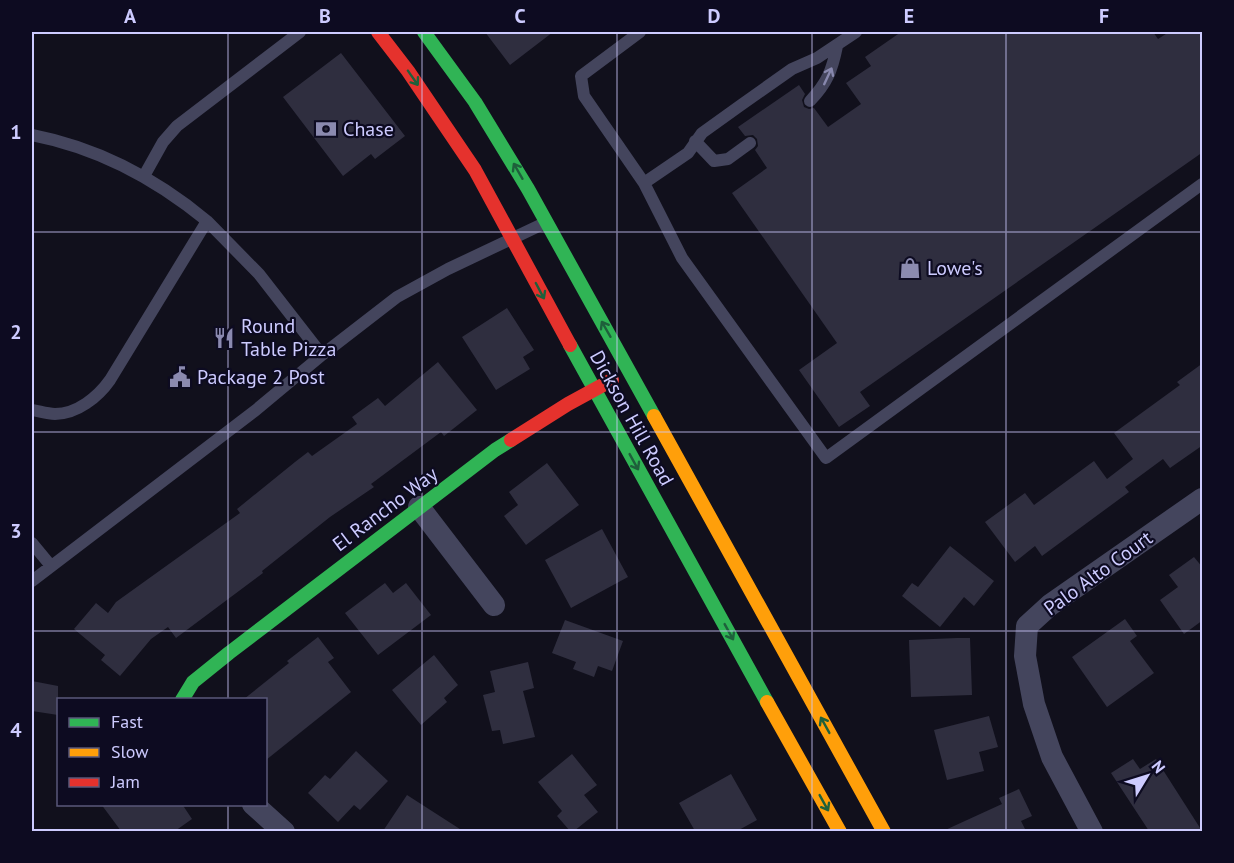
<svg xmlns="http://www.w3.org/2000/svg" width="1234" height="863" font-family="'PT Sans',sans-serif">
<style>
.building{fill:#2f2e3f}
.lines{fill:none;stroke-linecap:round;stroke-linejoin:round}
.lane{stroke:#44455d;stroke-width:12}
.street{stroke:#44455d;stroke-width:22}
.fast{stroke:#30b455;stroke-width:14}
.slow{stroke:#ff9f0a;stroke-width:14}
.jam{stroke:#e5322d;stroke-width:14}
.oneway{stroke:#8888ae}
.oneway2{stroke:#1e603b}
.grid{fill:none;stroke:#cdcbff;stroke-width:1.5;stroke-opacity:0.55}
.labels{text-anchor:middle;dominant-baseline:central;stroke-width:4.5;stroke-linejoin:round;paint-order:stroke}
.poi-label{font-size:20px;fill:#cdcbff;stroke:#0d0b21;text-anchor:start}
.street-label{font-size:20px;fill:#cdcbff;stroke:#0d0b21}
.neatline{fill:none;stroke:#cdcbff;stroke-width:2}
.grid-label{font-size:20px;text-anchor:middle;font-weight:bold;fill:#cdcbff}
</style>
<rect width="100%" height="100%" fill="#11101c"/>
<path class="building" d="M485,32h68l-43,33z
M901,32h252l5,7 11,-7h34v120l-343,240 10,14 -31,21 -40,-57 38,-27 -105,-150 35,-25 -12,-18 3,-4 -1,-7 -4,-4 -8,1 -7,-9 61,-42 6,9 -3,6 2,7 5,2 5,-1 14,19 33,-23 -15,-21 25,-17 -6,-9z
M341,53l64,83 -30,23 -4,-5 -28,22 -60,-79z
M507,308l27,42 -11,7 7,12 -34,21 -34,-53z
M438,362l39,48 -33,26 -3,-4 -70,52 3,3 -44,30 -68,54 1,2 -87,65 -8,-11 -17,12 -31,37 -19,-16 4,-5 -31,-26 22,-26 12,10 8,-11 124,-89 -3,-4 58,-47 13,-10 4,4 45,-32 -5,-7 26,-19 7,8z
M1203,363v82l-33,23 -7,-9 -38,28 4,5 -87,64 -7,-10 -20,16 -30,-40 40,-29 9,12 60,-44 13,18 26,-20 -19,-26 66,-48 -3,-3z
M547,463l32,42 -53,40 -22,-29 14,-11 -9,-13z
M602,529l26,48 -57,31 -26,-48z
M950,546l44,35 -20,25 -10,-9 -24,30 -38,-31 10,-13 6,4z
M1194,557l9,11v52l-19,14 -24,-34 18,-13 -9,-12z
M385,583l8,10 13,-10 25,32 -53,40 -33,-42z
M1125,619l12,17 -7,5 24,32 -47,34 -35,-50z
M565,620l58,21 -11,30 -14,-5 -4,11 -21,-8 3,-7 -24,-9z
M318,637l16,21 -6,4 23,30 -85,68v-61h-22l45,-36 -2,-2z
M957,638h13l2,57 -61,2 -2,-57z
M434,655l24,30 -14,13 3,4 -26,23 -29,-35z
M528,662l6,26 -11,3 12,46 -32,7 -3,-14 -8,1 -9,-36 12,-3 -5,-21z
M32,681l26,5v29l-26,-4z
M989,716l9,31 -19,5 5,19 -37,9 -13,-50z
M356,751l32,30 -28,29 -6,-5 -16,17 -30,-29 17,-18 5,4z
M572,754l25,31 -13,10 14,17 -24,19h-4l-13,-15 5,-5 -24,-29z
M1133,759l7,10 16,-10 46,72h-53l-38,-58z
M731,774l26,46 -20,11h-42l-16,-28z
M1019,789l13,27 -11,5 5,10h-83l59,-27 -3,-6z
M407,795l56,36h-80z
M101,804h81l10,15 -17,12h-54z"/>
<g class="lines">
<path class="lane" d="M640,32l-59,44 3,20 60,87 44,-30 14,-20 39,-28 51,-36 25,-11 39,-26
M810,101c17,-18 22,-30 27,-55
M32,135c67,13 123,43 175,86l-97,159c-12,17 -33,34 -55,34 -8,0 -16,-3 -23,-4
M695,141l19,20 14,-2 22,-16
M144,176l19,-34 14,-16 123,-94
M644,183l38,75 144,200 376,-274
M322,355l75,-58 51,-28 99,-47
M32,543l19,23
M32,581l224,-171 66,-55 -63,-81 -52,-53"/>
<path class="street" d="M419,507l75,98
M253,804l31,28
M1092,832l-40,-75 -18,-53 -9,-48 2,-30 23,-21 152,-106"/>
<path class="fast" d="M424,32l51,70 53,87 126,227
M570,345l197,357
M182,700l11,-18 36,-29 266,-203 16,-10"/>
<path class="slow" d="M654,416l230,416
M767,702l73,130"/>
<path class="jam" d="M378,32l30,39 67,99 95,175
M511,440l57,-36 44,-24"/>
</g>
<defs><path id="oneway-shaft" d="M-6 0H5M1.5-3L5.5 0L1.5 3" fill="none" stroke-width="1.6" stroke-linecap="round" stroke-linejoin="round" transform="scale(1.5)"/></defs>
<use class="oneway" href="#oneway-shaft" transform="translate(828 76) rotate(-65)"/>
<g class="oneway2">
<use href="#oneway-shaft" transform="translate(413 78) rotate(55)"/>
<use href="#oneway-shaft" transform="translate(518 171) rotate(-120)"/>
<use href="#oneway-shaft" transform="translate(540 291) rotate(62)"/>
<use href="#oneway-shaft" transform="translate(606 329) rotate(-120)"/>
<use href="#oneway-shaft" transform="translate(634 462) rotate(61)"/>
<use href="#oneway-shaft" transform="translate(729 632) rotate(61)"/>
<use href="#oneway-shaft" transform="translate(825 725) rotate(-119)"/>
<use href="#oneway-shaft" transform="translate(824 803) rotate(61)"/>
</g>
<path class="grid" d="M228,32v668M422,32v800M617,32v800M812,32v800M1006,32v800M32,232h1170M32,432h1170M32,631h1170M228,804v28"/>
<defs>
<symbol id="bank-bare" viewBox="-9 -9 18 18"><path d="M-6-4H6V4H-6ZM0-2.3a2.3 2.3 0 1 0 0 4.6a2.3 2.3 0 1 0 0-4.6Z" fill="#8b8ab0" stroke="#0d0b21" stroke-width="2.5" paint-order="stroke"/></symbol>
<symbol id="shop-bare" viewBox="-9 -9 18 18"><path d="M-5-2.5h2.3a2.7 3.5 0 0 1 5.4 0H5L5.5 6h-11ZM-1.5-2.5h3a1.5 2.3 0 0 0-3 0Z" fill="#8b8ab0" stroke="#0d0b21" stroke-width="2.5" paint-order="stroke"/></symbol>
<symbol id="restaurant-bare" viewBox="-9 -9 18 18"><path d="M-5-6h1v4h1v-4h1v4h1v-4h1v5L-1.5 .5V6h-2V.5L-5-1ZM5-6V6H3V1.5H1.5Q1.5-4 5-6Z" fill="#8b8ab0" stroke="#0d0b21" stroke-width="2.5" paint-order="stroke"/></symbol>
<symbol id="civic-bare" viewBox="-9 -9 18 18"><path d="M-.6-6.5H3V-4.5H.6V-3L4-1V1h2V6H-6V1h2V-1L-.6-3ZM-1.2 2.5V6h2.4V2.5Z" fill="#8b8ab0" stroke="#0d0b21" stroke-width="2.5" paint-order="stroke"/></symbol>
</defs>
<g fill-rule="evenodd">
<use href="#bank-bare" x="311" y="114" width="30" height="30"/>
<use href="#shop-bare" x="895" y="253" width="30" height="30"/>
<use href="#restaurant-bare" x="209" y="323" width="30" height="30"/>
<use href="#civic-bare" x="165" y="362" width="30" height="30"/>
</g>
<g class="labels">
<g class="poi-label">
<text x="343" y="129">Chase</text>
<text x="927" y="268">Lowe's</text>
<text x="241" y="326">Round<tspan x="241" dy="23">Table Pizza</tspan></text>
<text x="197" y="377">Package 2 Post</text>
</g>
<g class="street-label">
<text transform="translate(632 418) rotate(61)">Dickson Hill Road</text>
<text transform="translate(385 509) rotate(-37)">El Rancho Way</text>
<text transform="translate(1098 573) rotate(-36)">Palo Alto Court</text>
</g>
</g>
<rect width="1234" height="863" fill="none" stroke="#0d0b21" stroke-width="66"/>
<rect x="57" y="698" width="210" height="108" fill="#0d0b21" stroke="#5a587a" stroke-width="1.5"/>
<rect x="69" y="718" width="30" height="9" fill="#30b455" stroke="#5a587a" stroke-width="1.5"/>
<text x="111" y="728" font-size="18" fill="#cdcbff">Fast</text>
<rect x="69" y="748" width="30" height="9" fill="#ff9f0a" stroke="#5a587a" stroke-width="1.5"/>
<text x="111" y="758" font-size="18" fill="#cdcbff">Slow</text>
<rect x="69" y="778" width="30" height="9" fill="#e5322d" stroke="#5a587a" stroke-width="1.5"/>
<text x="111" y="788" font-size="18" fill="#cdcbff">Jam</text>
<g transform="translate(1147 776) rotate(52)" stroke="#0d0b21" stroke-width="4.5" paint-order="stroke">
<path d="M0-4.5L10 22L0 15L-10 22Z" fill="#cdcbff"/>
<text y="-9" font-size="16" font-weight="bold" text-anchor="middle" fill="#cdcbff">N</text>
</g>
<rect x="33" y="33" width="1168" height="797" class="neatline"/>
<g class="grid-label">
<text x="130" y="23">A</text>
<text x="325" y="23">B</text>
<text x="520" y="23">C</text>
<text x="714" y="23">D</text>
<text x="909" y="23">E</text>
<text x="1104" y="23">F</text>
<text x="16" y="139">1</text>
<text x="16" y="339">2</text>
<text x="16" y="538">3</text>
<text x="16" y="737">4</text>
</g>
</svg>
